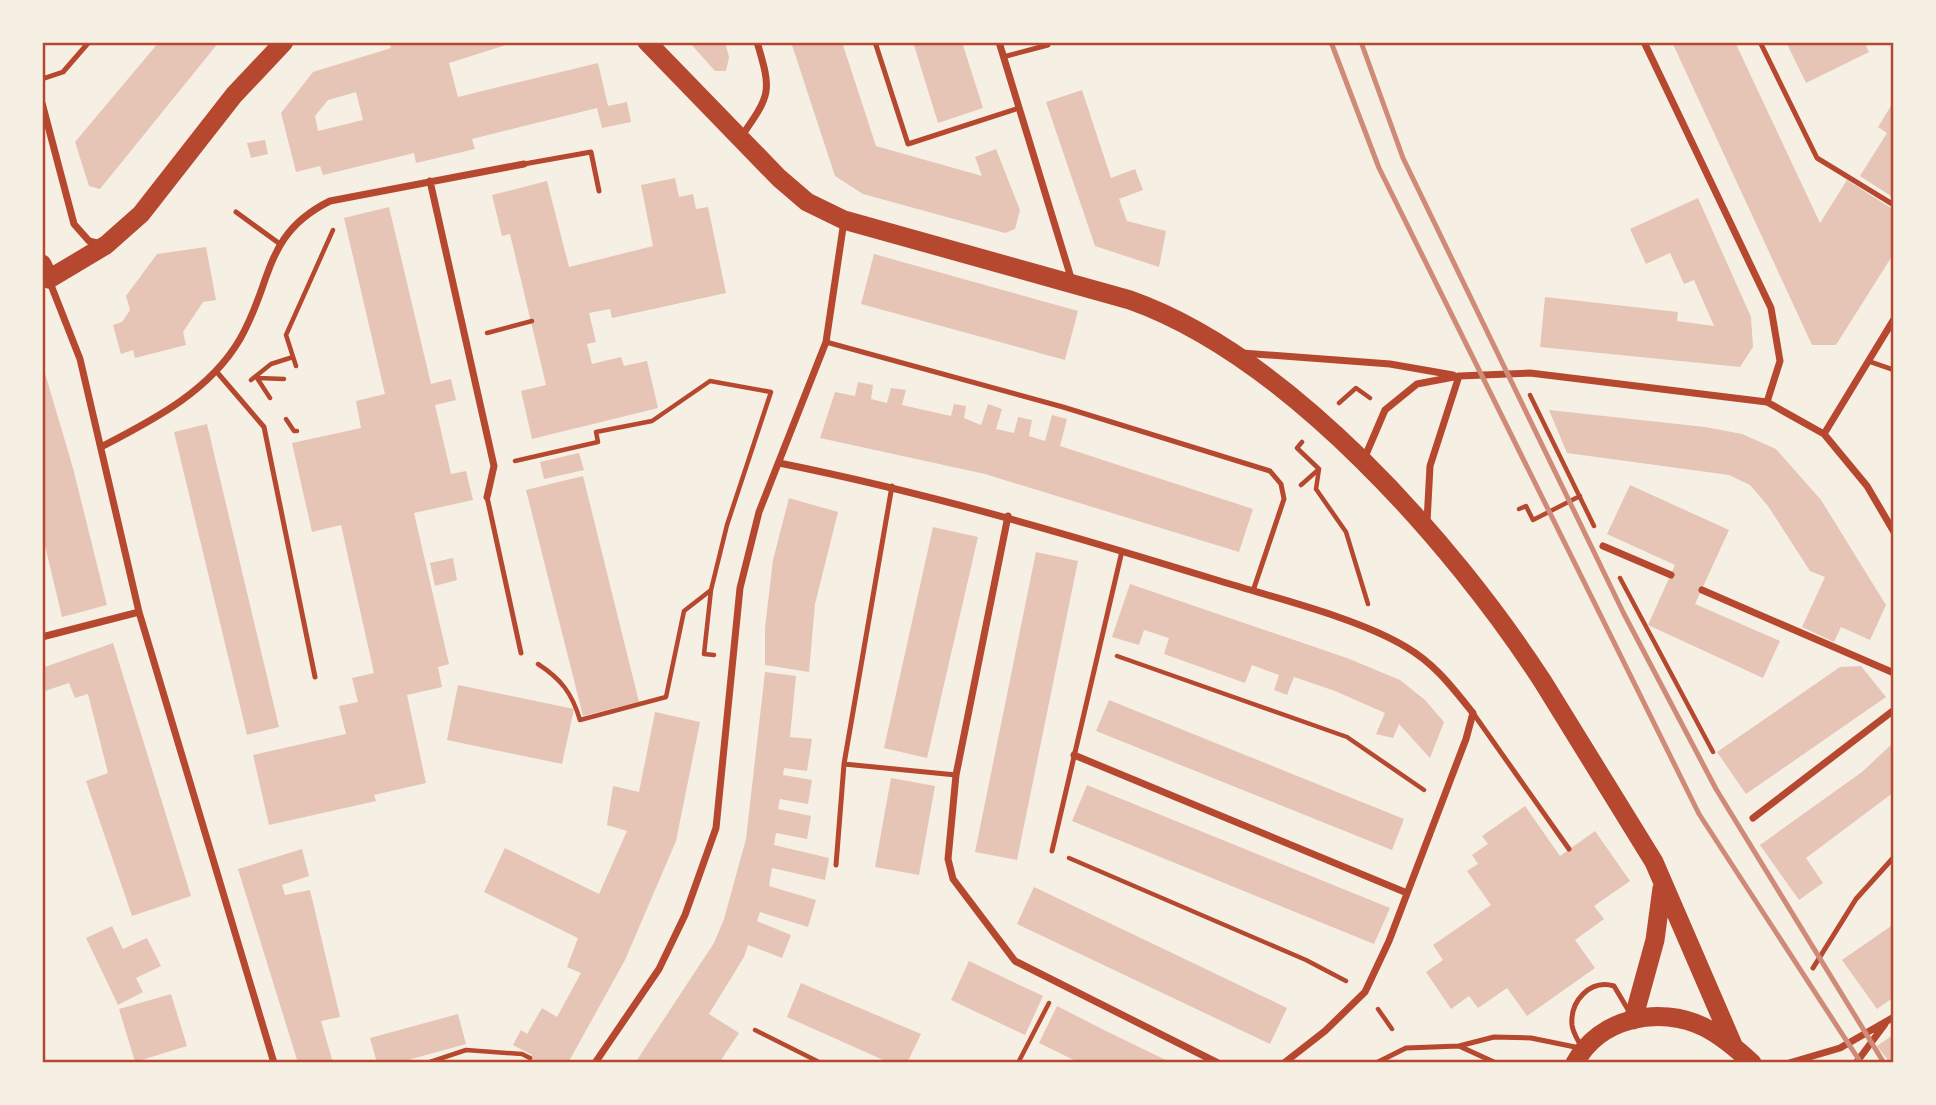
<svg xmlns="http://www.w3.org/2000/svg" width="1936" height="1105" font-family="Cabin,sans-serif">
<style>
.building{fill:#e6c5b7;fill-rule:evenodd}
.lines{fill:none;stroke-linecap:round;stroke-linejoin:round}
.path{stroke:#b5482f;stroke-width:4.5}
.service{stroke:#b5482f;stroke-width:5}
.minor{stroke:#b5482f;stroke-width:7}
.trunk{stroke:#b5482f;stroke-width:19}
.rail{stroke:#cf8b77;stroke-width:5}
.neatline{fill:none;stroke:#b5482f;stroke-width:2.5}
</style>
<rect width="100%" height="100%" fill="#f6efe4"/>
<path class="building" d="M159,42h60l-119,147 -11,-3 -14,-44z
M389,42h116l1,3 -57,18 9,34 140,-34 10,43 19,-4 4,20 -29,6 -5,-20 -125,31 3,10 -59,14 -2,-10 -91,22 -3,-9 -24,6 -15,-59 32,-41 78,-24zM356,92l7,28 -45,11 -3,-15 13,-16z
M689,42h36l4,15 -3,14h-11z
M791,42h51l34,104 106,30 -7,-19 21,-8 24,61 -5,19 -10,4 -142,-39 -28,-18z
M913,42h49l21,66 -45,15z
M1672,42h63l85,181 27,-43 47,30v43l-58,92h-24z
M1786,42h78l5,10 -63,31z
M1082,90l29,88 24,-9 8,21 -24,9 8,22 39,10 -7,36 -64,-21 -49,-144z
M1894,101v97l-34,-22 27,-43 -9,-6z
M265,140l3,14 -17,4 -4,-15z
M675,178l4,19 14,-3 3,15 12,-2 18,86 -114,25 -2,-9 -21,4 7,29 -9,2 5,20 29,-7 3,9 23,-5 11,47 -126,31 -11,-48 25,-6 -36,-151 -8,2 -10,-41 55,-14 22,86 84,-21 -12,-61z
M1698,198l53,119 2,30 -13,20 -200,-20 5,-50 133,15 -1,9 37,5 -20,-46 -10,4 -14,-31 -24,11 -16,-35z
M389,207l42,177 20,-5 5,21 -21,5 16,69 15,-3 7,29 -59,13 35,151 -11,3 4,20 -35,8 19,88 -52,12 2,6 -107,24 -16,-70 93,-21 -7,-28 19,-4 -6,-24 22,-5 -33,-148 -29,7 -20,-89 69,-15 -5,-27 29,-7 -41,-176z
M206,247l10,53 -13,2 -20,30 3,13 -51,13 -2,-8 -12,4 -8,-29 9,-3 8,-12 -4,-14 31,-42z
M874,254l204,57 -13,49 -204,-56z
M42,363l31,105 34,137 -45,12 -20,-84z
M858,382l15,3 -2,14 16,4 4,-15 15,2 -4,15 49,11 3,-12 12,2 -2,12 17,7 7,-21 14,5 -6,20 18,4 4,-16 14,3 -3,16 16,5 7,-26 15,4 -7,27 193,63 -14,43 -254,-78 -165,-36 15,-46 20,4z
M1549,410l156,17 37,7 34,15 45,51 65,105 -16,35 -29,-13 -7,15 -32,-15 23,-50 -15,-6 -42,-65 -18,-21 -21,-10 -162,-22z
M207,424l72,303 -32,8 -73,-303z
M579,453l5,17 -40,9 -4,-17z
M583,476l56,226 -56,14 -57,-226z
M1630,485l99,45 -34,74 85,37 -17,37 -115,-53 27,-60 -68,-31z
M789,498l49,14 -23,92 -6,68 -44,-7v-37l8,-68z
M933,527l45,10 -51,221 -43,-10z
M1036,552l42,9 -61,299 -42,-8z
M453,558l4,22 -22,6 -5,-23z
M1130,584l217,74 53,22 25,20 19,22 -14,36 -31,-34 -6,14 -17,-4 9,-21 -50,-22 -41,-14 -7,18 -13,-5 5,-15 -27,-10 -7,18 -81,-29 5,-16 -25,-8 -5,15 -27,-8z
M113,643l78,253 -59,20 -46,-135 22,-8 -20,-79 -13,4 -6,-15 -27,9v-24z
M1861,666l25,31 -140,97 -29,-42 123,-85z
M765,672l31,4 -6,61 22,2 -5,32 -23,-3 -1,7 29,5 -4,24 -28,-5 -2,10 33,7 -4,23 -31,-6 -2,12 55,13 -4,22 -53,-12 -3,18 47,14 -8,27 -48,-15 -3,9 34,14 -9,23 -34,-13 -4,12 -35,57 30,19 -20,30h-84l79,-120 10,-24 22,-80z
M458,685l116,24 -12,55 -115,-24z
M1109,700l295,119 -12,31 -296,-119z
M655,712l45,10 -24,119 -51,119 -57,103h-41l5,-8 -19,-10 8,-15 6,4 15,-26 15,9 24,-44 -14,-6 11,-29 -94,-46 21,-44 94,46 28,-63 -20,-6 6,-39 26,6z
M1894,742v50l-88,66 17,25 -24,17 -39,-55 102,-73z
M891,778l44,8 -16,89 -44,-8z
M1087,785l303,123 -16,36 -302,-123z
M1525,806l35,50 35,-25 35,50 -36,25 10,13 -29,21 20,28 -68,48 -20,-28 -29,20 -9,-12 -18,13 -25,-37 17,-12 -10,-15 58,-40 -24,-34 11,-7 -6,-9 16,-11 -6,-8z
M302,849l7,27 -27,9 3,10 25,-5 30,127 -19,4 12,42h-35l-60,-194z
M1034,887l253,121 -17,36 -253,-120z
M1894,924v73l-17,12 -35,-49z
M112,926l11,23 24,-11 14,28 -25,12 7,14 -25,13 -32,-67z
M969,961l74,35 -18,39 -74,-35z
M801,983l120,51 -14,29h-17l-103,-46z
M171,994l16,52 -52,16 -16,-53z
M1057,1006l49,25 66,32h-92l-41,-20z
M458,1014l8,30 -69,19h-20l-7,-25z
M1894,1034v29h-4l-13,-17z"/>
<g class="lines">
<path class="path" d="M487,333l45,-12
M296,366l-10,-31 47,-105
M257,378l13,20
M258,378l26,1
M251,380l20,-16 22,-7
M1530,395l64,131
M1339,403l17,-15 14,10
M286,419l8,12h3
M1302,442l-5,6 22,21
M515,461l83,-19 -2,-10 56,-11 58,-40 61,11 -44,133 -16,65
M1319,469l-3,20 30,43 22,72
M1301,485l17,-15
M1519,509l7,-3 7,14 47,-24
M1620,578l93,174
M1117,656l230,81 77,53
M538,664c23,15 34,29 42,56l86,-23 18,-86 27,-21 -7,64 10,1
M1069,858l237,102 40,21
M1378,1009l14,20
M755,1030l66,33
M427,1063l39,-13 56,4 8,4
M1018,1063l31,-60"/>
<path class="service" d="M875,42l33,102 111,-36
M1760,42l57,116 77,47
M1003,57l45,-12
M42,79l21,-7 26,-30
M524,164l67,-12 8,39
M236,212l44,32
M826,342l237,65 207,64 11,13 3,15 -31,92
M1868,361l26,9
M216,371l48,56 51,250
M487,497l34,156
M1473,713l96,136
M844,764l112,11
M1052,851l70,-300
M836,865l8,-101 48,-278
M1813,968l43,-69 38,-42
M1459,1046l37,17
M1581,1046c-3,-6 -8,-13 -9,-21 -2,-24 18,-46 42,-39l16,27
M1376,1063l30,-15 53,-2 35,-9 37,1 49,10"/>
<path class="minor" d="M999,42l73,239
M1644,42l127,266 9,53 -13,41
M42,103l32,121 15,17 12,3
M741,137c30,-43 31,-45 16,-95
M430,181l64,285 -7,31
M49,280l31,79 59,253 135,451
M1242,353l148,11 63,11
M1824,434l70,-115
M103,446c50,-26 107,-55 137,-107 33,-57 23,-105 90,-138l194,-37
M1364,459l21,-49 32,-26 42,-8 71,-3 237,29 57,32 43,52 27,46
M779,463c150,30 295,73 441,118 55,17 138,37 186,66 29,17 46,40 67,66l-7,26 -77,202 -24,51 -40,39 -41,32
M1008,516l-52,259 -8,84 5,20 62,82 203,102
M1427,522l3,-56 29,-90
M1603,546l68,29
M1702,590l192,83
M42,637l97,-25
M1074,755l333,138
M1753,818l141,-108
M595,1063l64,-94 26,-54 31,-87 24,-240 19,-76 67,-170 18,-121
M1789,1063l51,-15 54,-31
M1856,1063l29,-39"/>
<path class="trunk" d="M647,42l132,136 28,24 37,18 286,80c158,56 323,243 413,382l111,180 79,183
M42,264l7,15 57,-34 35,-31 93,-119 50,-53
M1633,1020l22,-80 7,-52
M1575,1063c24,-45 84,-58 129,-36 18,9 33,22 48,36"/>
<path class="rail" d="M1331,42l48,126 320,646 162,249
M1361,42l42,116 221,456 92,175 168,274"/>
</g>
<rect width="1936" height="1105" fill="none" stroke="#f6efe4" stroke-width="88"/>
<rect x="44" y="44" width="1848" height="1017" class="neatline"/>
</svg>
